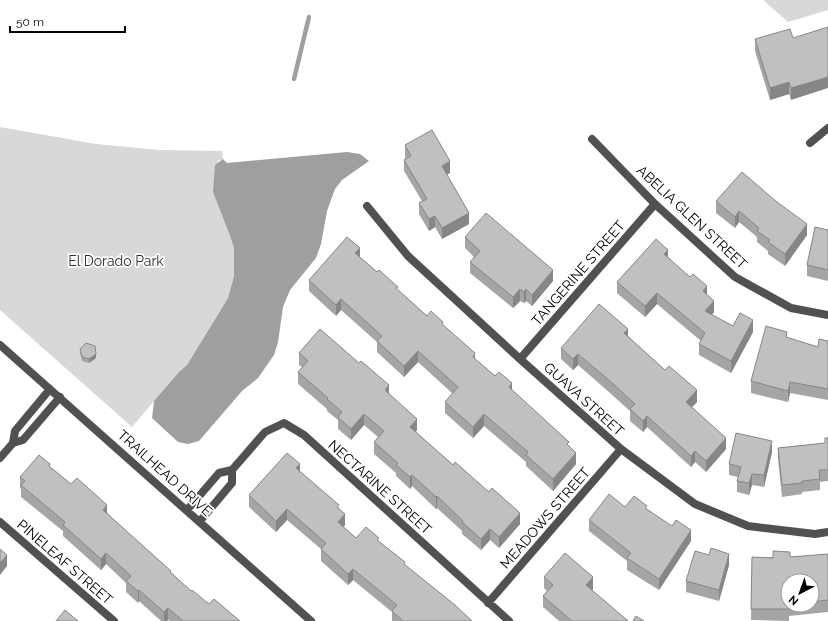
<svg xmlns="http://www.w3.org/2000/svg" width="828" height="621" font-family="Raleway,sans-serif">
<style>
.green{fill:#d8d8d8}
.water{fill:#9f9f9f}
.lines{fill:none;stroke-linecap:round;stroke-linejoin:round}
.stream{stroke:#9f9f9f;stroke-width:4.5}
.minor{stroke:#515151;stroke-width:8}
.wall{fill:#a5a5a5;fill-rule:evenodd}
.shaded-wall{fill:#868686}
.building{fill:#c0c0c0;stroke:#868686}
.labels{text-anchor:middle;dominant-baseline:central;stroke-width:3.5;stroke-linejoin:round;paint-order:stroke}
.street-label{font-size:14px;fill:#000;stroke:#fff}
.park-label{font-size:14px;fill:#2f2f2f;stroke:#fff}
</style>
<rect width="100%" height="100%" fill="#fff"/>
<path class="green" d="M763,0h65v10l-40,12z
M0,127l96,17 63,6 63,1 1,8 -5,2 11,72 5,15v28l-6,22 -41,67 -8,7 -47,55 -132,-117z"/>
<path class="water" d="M347,152l13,2 9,7 -27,19 -7,9 -8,22 -6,33 -5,14 -26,32 -7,17 -5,35 -4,13 -16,23 -16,13 -43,50 -11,3 -10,-2 -26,-24 2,-17 25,-29 8,-7 41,-67 6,-22v-28l-5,-15 -16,-41 2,-27 8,-6 4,4z"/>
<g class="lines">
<path class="stream" d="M294,79l15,-62"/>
<path class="minor" d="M592,139l63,65 80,73 56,31 37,7
M810,143l18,-15
M367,206l41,50 112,103 101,90 74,55 53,22 67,8 13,-2
M0,345l311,276
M520,359l135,-155
M50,389l-35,42 -2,12 10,-3 37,-43
M0,458l13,-15
M187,510l32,-37 13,-3 33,-38 19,-9 20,12 205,186
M200,521l32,-38v-13
M0,522l114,99
M488,603l133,-154"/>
</g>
<path class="wall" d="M793,38l-2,62 -2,-6 -19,6 -15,-49v-12z
M405,145l45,28 -3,1 22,50 -27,15 -7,-12 -6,4 -10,-17v-11l3,-2 -18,-30v-11l2,-1 -1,-2z
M716,201l91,34 -22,31 -17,-12v-3l-11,-9v-5l-18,-15 -4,6 -19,-15z
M828,230v51l-21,-5v-11z
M465,237l88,44 -21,25 -6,-5 -2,2 -4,-2 -7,7 -43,-35v-11l4,-5 -9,-9z
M360,257l67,59 16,9 32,34 20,17 17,14 57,56 7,18 -23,27 -27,-25v-4l-42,-36 -11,12 -28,-25v-11l8,-8 -35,-32 -14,15 -27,-25v-10l-36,-32 -5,6 -27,-25v-11z
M668,257l39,39 7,16 -2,3 21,11 20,6 -22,41 -32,-18v-11l2,-3 -44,-37 -12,13 -28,-24v-11z
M628,336l69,66 -5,5 34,42 -20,23 -11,-10 -4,5 -44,-40 -4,5 -13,-11v-10l-20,-18 -32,-28 -5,5 -12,-11v-11z
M787,338l31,9 10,-6v59l-38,-7 -2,9 -37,-9v-12z
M80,349l16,9 -7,5 -7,-2 -2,-8z
M299,353l90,40 28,37 -1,2 104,92 -21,24 -9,-8 -9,10 -19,-16v-3l-25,-23 -1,1 -24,-23 -2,3 -14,-13v-3l-22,-19v-12l4,-5 -14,-12 -13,15 -13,-11v-9l-11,-9v-2l-29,-25v-12l4,-5 -3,-2z
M825,438h3v43l-8,1v8l-18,2v2l-20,3 -4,-38v-11l47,-5z
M772,452l-8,35 -12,-2 -3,10 -12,-3v-11l1,-4 -9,-2v-11z
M50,467l21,17 36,29 84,78 18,13 31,17h-70l-2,-1 -1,1h-6l-22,-20 -1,2 -12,-11v-9l-20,-19 -5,6 -38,-34v-5l-42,-34v-8l-1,-1v-11z
M300,472l39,36 6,17 -2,2 13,11 23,4 26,23 67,56h-80v-9l-39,-32 -5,5 -27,-24v-12l-34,-29 -11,12 -27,-25v-12z
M625,507l22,2 44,32 -32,49 -32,-20v-9l-38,-30v-11z
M828,554v58l-39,4v5l-38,-1 1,-63h38zM812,581v24h-24z
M729,565l-10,36 -33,-9v-11z
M544,577l49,12 -1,1 36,31h-69l-16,-14v-11l4,-5 -3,-3z"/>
<path class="shaded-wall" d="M828,77v11l-37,12v-12z
M789,82v12l-19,6v-12z
M450,161v12l-8,4v-11z
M739,211v11l-4,6v-11z
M469,213v11l-27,15v-11z
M435,216v11l-6,4v-12z
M807,224v11l-22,31v-12z
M360,248v11l-5,-6z
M668,250v11l-4,-7z
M553,270v11l-21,25v-11z
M707,286v11l-4,-6z
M520,289v12l-7,7v-11z
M526,289v12l-2,2v-11z
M657,293v11l-12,13v-11z
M341,299v11l-5,6v-11z
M714,301v11l-9,10v-11z
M753,320v12l-22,41v-12z
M628,329v11l-4,-7z
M418,351v11l-14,15v-11z
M475,353v12l-2,-8z
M96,354v4l-7,5v-4z
M578,354v11l-5,5v-11z
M790,382v11l-2,9v-11z
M512,383v12l-3,-8z
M389,385v12l-4,-7z
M697,390v12l-11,11v-11z
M364,414v11l-13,15v-11z
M484,414v12l-11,12v-11z
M647,416v11l-4,5v-11z
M417,419v11l-7,8v-11z
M726,438v11l-20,23v-11z
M772,441v11l-8,35v-12z
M695,451v11l-4,5v-11z
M576,453v11l-23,27v-12z
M300,464v12l-4,-8z
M752,474v11l-3,10v-12z
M412,475v11l-2,3v-12z
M437,496v12l-1,1v-12z
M107,505v11l-4,-6z
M287,509v11l-11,12v-11z
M520,513v11l-21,24v-11z
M345,514v11l-7,8v-11z
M490,529v11l-9,10v-11z
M691,530v11l-32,49v-11z
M106,553v11l-5,6v-11z
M729,554v11l-10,36v-11z
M7,555v11l-7,9v-12z
M353,569v11l-5,5v-11z
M593,577v12l-7,7v-11z
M139,590v11l-1,2v-12z
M168,608v12l-1,1h-3v-9z"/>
<path class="building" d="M828,27v50l-37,11 -2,-6 -19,6 -15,-49 35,-10 3,9z
M432,130l18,31 -8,5 27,47 -27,15 -7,-12 -6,3 -10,-16 8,-4 -23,-39 7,-4 -6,-11z
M742,172l35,30 30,22 -22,30 -17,-12 2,-2 -13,-9 2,-3 -20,-17 -4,6 -19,-16z
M486,213l67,57 -21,25 -6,-6 -2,3 -4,-3 -7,8 -43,-35 10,-11 -15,-14z
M815,227l13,3v40l-21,-5z
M347,237l13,11 -5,5 22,19 2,-2 19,17 -2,1 31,28 4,-5 12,11 -1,2 33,29 -2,4 22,19 4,-4 13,11 -3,4 60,55 -2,2 9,9 -23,26 -27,-24 2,-3 -44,-38 -11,13 -28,-25 13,-15 -40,-36 -14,15 -27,-25 5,-5 -41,-37 -5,6 -27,-25z
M656,239l12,11 -4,4 26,23 3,-3 14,12 -4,5 11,10 -9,10 28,15 7,-13 13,7 -22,41 -32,-17 6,-11 -48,-40 -12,13 -28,-24z
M599,304l29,25 -4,4 41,37 4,-4 28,24 -11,12 40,36 -20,23 -11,-10 -4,5 -44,-40 -4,5 -13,-12 5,-5 -25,-23 -32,-27 -5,5 -12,-11z
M766,326l21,6 -1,5 32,10 1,-8 9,2v48l-38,-7 -2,9 -37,-10z
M320,329l39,34 2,-2 28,24 -4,5 32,29 -7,8 43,38 2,-3 34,30 3,-4 28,25 -21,24 -9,-8 -9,10 -19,-17 1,-1 -26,-25 -1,1 -24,-22 -2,2 -14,-12 2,-2 -24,-21 10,-11 -20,-17 -13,15 -13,-12 4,-5 -15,-13 1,-1 -30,-26 10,-11 -9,-8z
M86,343l9,3 1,8 -7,5 -7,-2 -2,-8z
M736,433l36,8 -8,34 -12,-1 -3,9 -12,-2 4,-14 -12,-3z
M825,438h3v32h-9l1,9 -18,2v2l-20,2 -4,-37 47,-5z
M287,453l13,11 -4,4 43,37 -2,2 8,7 -7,8 18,16 10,-11 13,11 -2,2 28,22 -1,2 51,41 17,16h-69l-11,-10 5,-6 -44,-36 -5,5 -27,-25 5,-6 -39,-34 -11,12 -27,-26z
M39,455l11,9 -1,2 22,18 6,-6 30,27 -4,5 68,61 -1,1 21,19 1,-1 17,14 5,-5 26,22h-57l-15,-13 -4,4 -25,-22 -1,1 -12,-10 5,-5 -25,-23 -5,6 -38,-34 2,-3 -44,-37 4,-4 -5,-4z
M609,494l16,13 9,-11 13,10 -2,2 27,18 4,-6 15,10 -32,49 -32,-21 4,-5 -42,-33z
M711,548l18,6 -10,36 -33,-9 9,-30 14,4z
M0,549l7,6 -7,8z
M773,551l17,1v5l38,-3v46l-16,2v-21h-24v24h1v4h-38l1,-52 21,1z
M565,553l28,24 -7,8 42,36h-56l-29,-25 10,-11 -9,-8z
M65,610l13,11h-22z
M636,616l8,5h-11z"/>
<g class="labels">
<g class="street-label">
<text transform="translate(692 217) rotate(43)">ABELIA GLEN STREET</text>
<text transform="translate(578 273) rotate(-49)">TANGERINE STREET</text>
<text transform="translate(584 399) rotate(42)">GUAVA STREET</text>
<text transform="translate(165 473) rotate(42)">TRAILHEAD DRIVE</text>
<text transform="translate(380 487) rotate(42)">NECTARINE STREET</text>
<text transform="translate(545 518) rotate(-49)">MEADOWS STREET</text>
<text transform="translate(65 562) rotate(41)">PINELEAF STREET</text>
</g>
<g class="park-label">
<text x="116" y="261">El Dorado Park</text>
</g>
</g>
<g transform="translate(800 593) rotate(221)"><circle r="19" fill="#ffffff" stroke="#999999"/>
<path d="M0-3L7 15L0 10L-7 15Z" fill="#000000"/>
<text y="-6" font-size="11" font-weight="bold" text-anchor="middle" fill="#000000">N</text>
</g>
<path d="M10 26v6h115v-6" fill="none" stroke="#000000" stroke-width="2"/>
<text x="16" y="26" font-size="12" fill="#000000" stroke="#ffffff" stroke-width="3" paint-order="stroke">50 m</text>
</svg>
